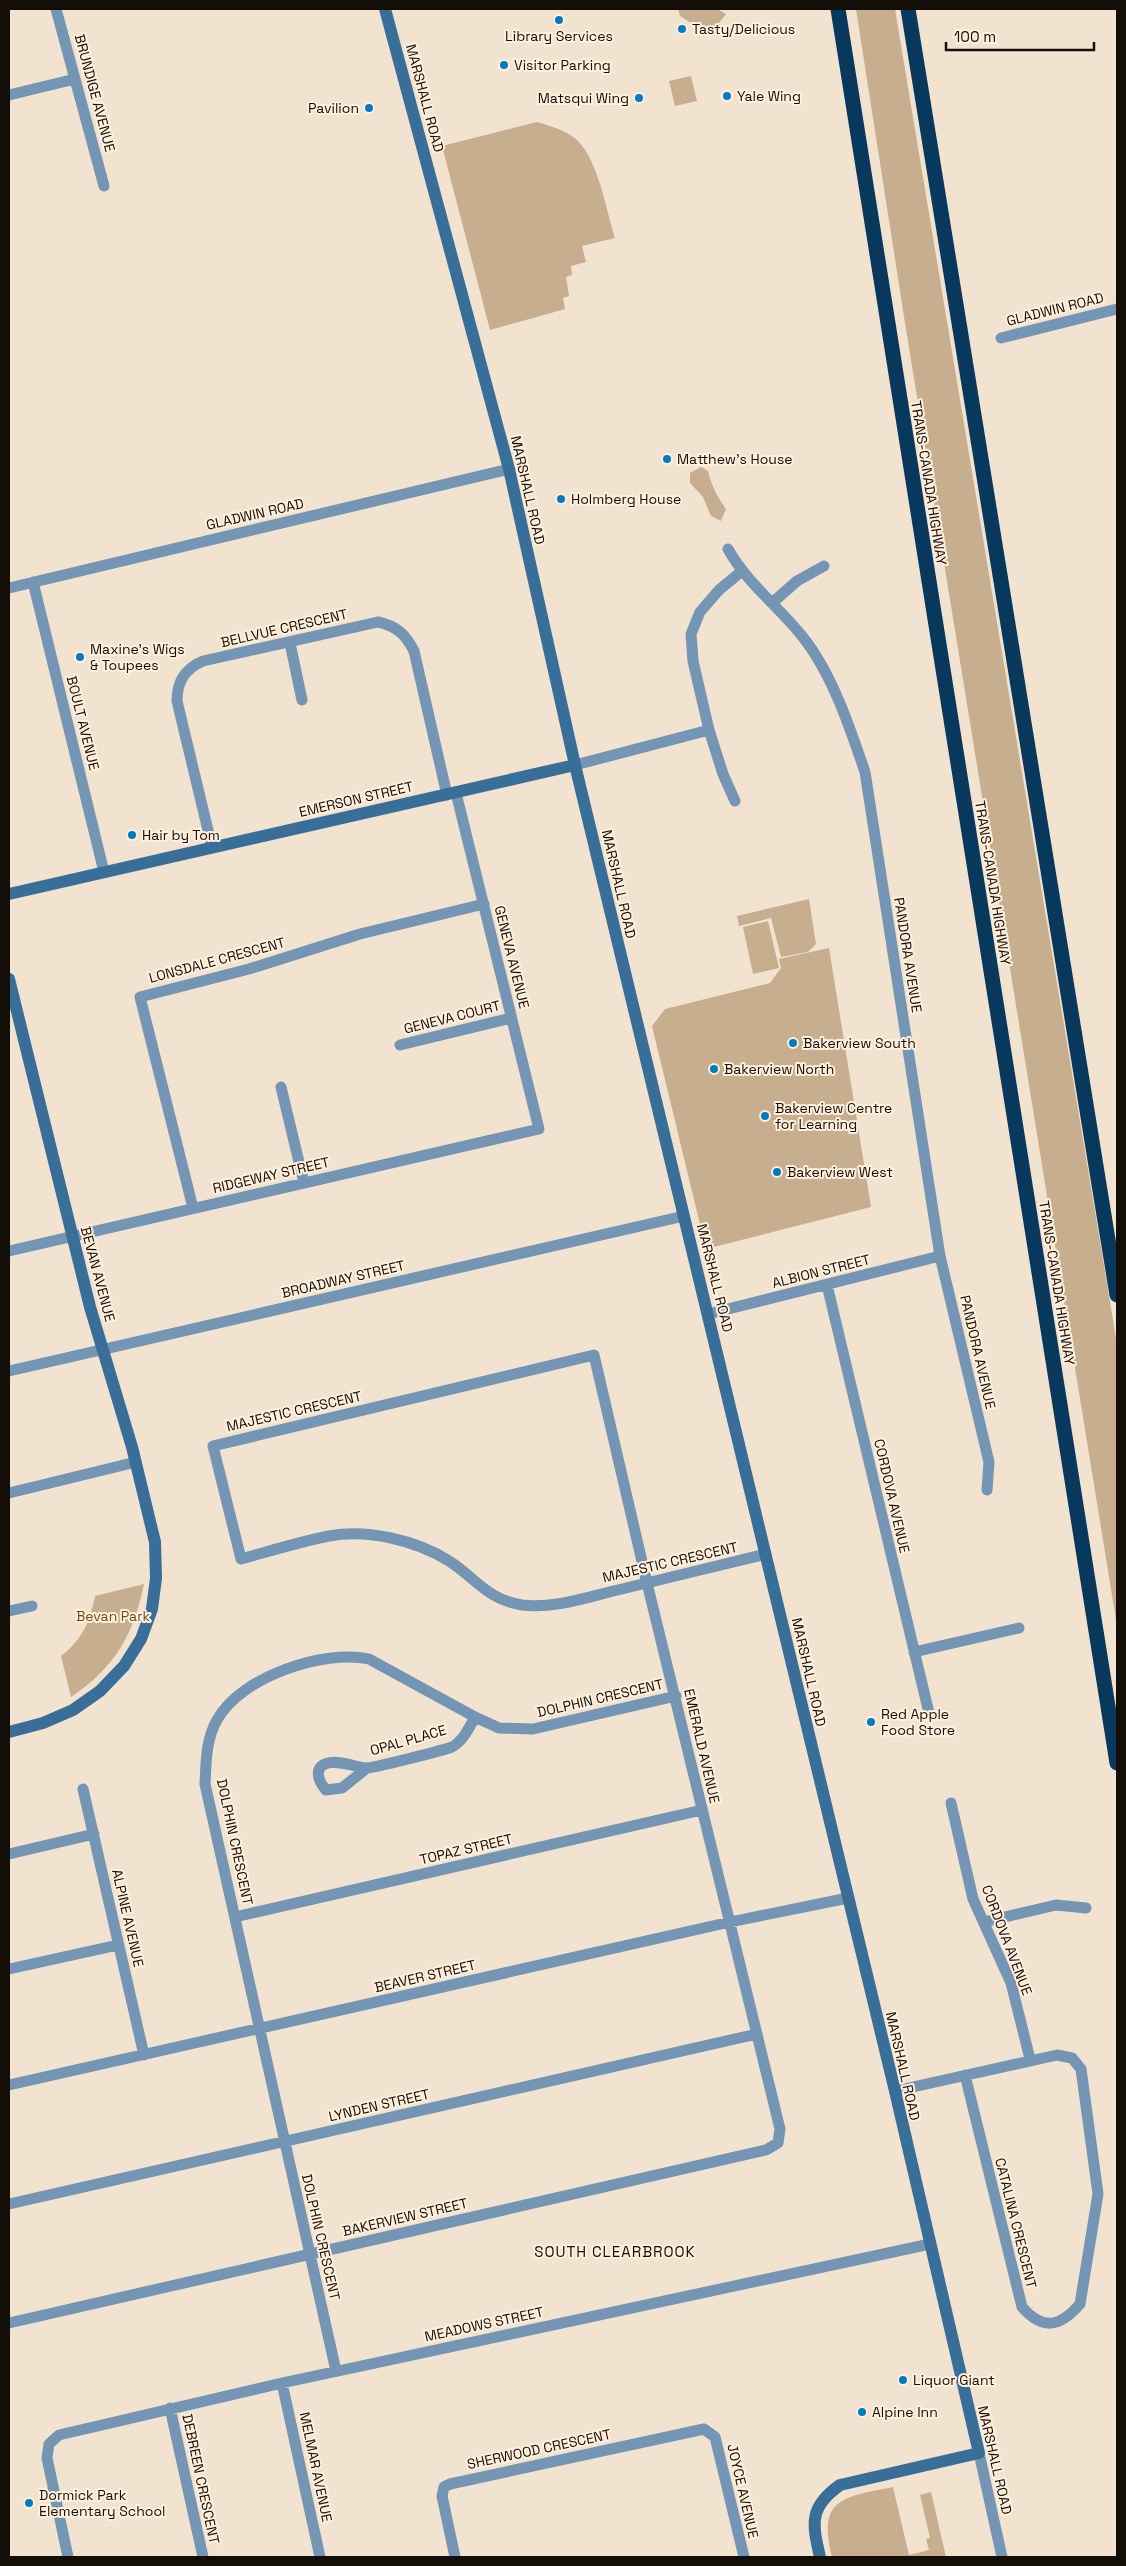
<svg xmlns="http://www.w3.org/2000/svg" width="1126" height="2566" font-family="'Space Grotesk',sans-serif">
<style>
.green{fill:#c7ae8e}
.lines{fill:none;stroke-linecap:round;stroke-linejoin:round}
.street{stroke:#7496b4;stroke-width:11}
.secondary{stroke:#396e99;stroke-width:12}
.highway{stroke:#08395c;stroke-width:15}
.poi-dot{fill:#007bc4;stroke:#fff0dd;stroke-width:2}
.labels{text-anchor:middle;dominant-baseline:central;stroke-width:4;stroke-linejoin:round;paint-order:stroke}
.poi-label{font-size:14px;fill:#130e08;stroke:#fff0dd;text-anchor:start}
.street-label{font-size:14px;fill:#130e08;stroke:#fff0dd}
.park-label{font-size:14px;fill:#6e4c18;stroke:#fff0dd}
.neighbourhood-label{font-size:15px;letter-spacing:1px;fill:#130e08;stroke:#fff0dd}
</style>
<rect width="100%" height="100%" fill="#f1e3d0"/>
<path class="green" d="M678,9h39l9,5 -16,21 -30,-19z
M856,9h39l222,1335v282l-212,-1303z
M691,76l6,25 -22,5 -6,-25z
M537,122c14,4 31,9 41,19 21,22 28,69 37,97l-33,8 4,16 -15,4 1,9 -6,2 3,19 -6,2 2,11 -75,21 -48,-184z
M701,467l7,4c4,16 9,25 18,38l-5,12 -10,-5 -8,-19 -13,-14v-10z
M809,899l7,45 -8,8 -27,5 -10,-39 -32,8 -2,-10z
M768,921l11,47 -26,6 -10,-47z
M829,948l42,259 -165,42 -54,-223 13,-17 105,-26 11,-15 -2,-9z
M144,1584c-11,52 -29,83 -73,113l-10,-41c21,-16 29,-34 34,-60z
M893,2487l16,68 20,-5 -3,-11 4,-1 -10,-43 11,-3 15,65h-114c-15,-59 11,-60 61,-70z"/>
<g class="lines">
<path class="street" d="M56,9l48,177
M9,95l66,-16
M1001,338l116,-29
M728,549c19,34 50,57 74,87 30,37 48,92 63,136l75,484 49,206 -2,28
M33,582l71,290
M9,588l500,-119
M772,603l25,-22 27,-15
M290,643l12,57
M575,765l134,-35
M735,801l-12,-27 -14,-44 -16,-69 -2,-27 9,-22 19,-22 23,-19
M212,847l-35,-146c0,-20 8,-32 26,-40l175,-39c19,4 28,13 36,29l33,144
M400,1045l111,-27
M281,1087l23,96
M193,1208l-53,-211 109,-28 111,-35 124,-30
M9,1251l530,-122 -83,-336
M827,1285l102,428
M708,1314l232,-58
M9,1371l675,-155
M9,1493l127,-31
M9,1611l23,-5
M914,1652l105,-24
M367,1768l-25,20 -16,2c-8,-9 -13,-23 2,-27 13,-3 26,4 38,5 8,0 78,-18 86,-21 11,-6 17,-19 23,-30
M83,1789l61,266
M951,1803l22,96 38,84 19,76
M9,1854l85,-20
M235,1917l467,-107
M984,1922l72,-17 30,3
M9,1969l109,-24
M9,2085l721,-163 118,-24
M895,2091l162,-36 15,3 9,11 17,125 -18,110c-20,23 -37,27 -58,3l-57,-232
M9,2204l748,-170
M9,2323l757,-173 12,-7 2,-14 -133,-546 -53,-228 -381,91 28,113c29,-8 58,-17 88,-23 38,-7 87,4 120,25 27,17 37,38 73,44 34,4 68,-9 100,-16 48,-12 96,-23 144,-35
M336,2371l-131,-587c1,-22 1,-45 12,-64 23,-43 107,-71 152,-61l106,58 24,11 34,1 143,-33
M282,2383l38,174
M170,2408l33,149
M979,2453l23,104
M68,2557l-21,-99 2,-14 10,-9 223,-52 648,-139
M455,2557l-13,-61 2,-9 6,-3 254,-55 11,8 29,120"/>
<path class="secondary" d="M385,9l124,460 66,296 320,1326 84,362 -139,32c-31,22 -28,38 -20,72
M9,894l566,-129
M9,979l81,328 42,140 23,95 1,36 -4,31 -11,30 -17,27 -24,25 -27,19 -30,13 -34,9"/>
<path class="highway" d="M838,9l279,1754
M908,9l209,1286"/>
</g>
<g class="poi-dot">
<circle cx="559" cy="20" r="5"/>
<circle cx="682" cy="29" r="5"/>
<circle cx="504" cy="65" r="5"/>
<circle cx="727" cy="96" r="5"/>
<circle cx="639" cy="98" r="5"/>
<circle cx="369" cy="108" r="5"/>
<circle cx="667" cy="459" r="5"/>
<circle cx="561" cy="499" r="5"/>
<circle cx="80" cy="657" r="5"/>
<circle cx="132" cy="835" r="5"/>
<circle cx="793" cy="1043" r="5"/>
<circle cx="714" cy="1069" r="5"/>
<circle cx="765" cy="1116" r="5"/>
<circle cx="777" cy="1172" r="5"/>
<circle cx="871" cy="1722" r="5"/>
<circle cx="903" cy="2380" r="5"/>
<circle cx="862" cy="2412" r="5"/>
<circle cx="29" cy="2503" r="5"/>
</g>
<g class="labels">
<g class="poi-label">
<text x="692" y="29">Tasty/Delicious</text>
<text x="559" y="36" text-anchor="middle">Library Services</text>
<text x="514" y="65">Visitor Parking</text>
<text x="737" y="96">Yale Wing</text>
<text x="629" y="98" text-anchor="end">Matsqui Wing</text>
<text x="359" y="108" text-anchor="end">Pavilion</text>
<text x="677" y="459">Matthew's House</text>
<text x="571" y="499">Holmberg House</text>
<text x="90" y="649">Maxine's Wigs<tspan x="90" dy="16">&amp; Toupees</tspan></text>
<text x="142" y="835">Hair by Tom</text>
<text x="803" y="1043">Bakerview South</text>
<text x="724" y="1069">Bakerview North</text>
<text x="775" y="1108">Bakerview Centre<tspan x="775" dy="16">for Learning</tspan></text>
<text x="787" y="1172">Bakerview West</text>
<text x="881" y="1714">Red Apple<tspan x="881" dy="16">Food Store</tspan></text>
<text x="913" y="2380">Liquor Giant</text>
<text x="872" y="2412">Alpine Inn</text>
<text x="39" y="2495">Dormick Park<tspan x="39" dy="16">Elementary School</tspan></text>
</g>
<g class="street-label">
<text transform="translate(95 93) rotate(75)">BRUNDIGE AVENUE</text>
<text transform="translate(425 98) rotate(75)">MARSHALL ROAD</text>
<text transform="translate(1055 309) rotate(-14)">GLADWIN ROAD</text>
<text transform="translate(929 483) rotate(81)">TRANS-CANADA HIGHWAY</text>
<text transform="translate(528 490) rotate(77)">MARSHALL ROAD</text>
<text transform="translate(255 514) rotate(-13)">GLADWIN ROAD</text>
<text transform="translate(284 628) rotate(-13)">BELLVUE CRESCENT</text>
<text transform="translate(83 723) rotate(76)">BOULT AVENUE</text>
<text transform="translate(356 799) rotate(-13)">EMERSON STREET</text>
<text transform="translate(993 883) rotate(81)">TRANS-CANADA HIGHWAY</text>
<text transform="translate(619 884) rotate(77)">MARSHALL ROAD</text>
<text transform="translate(908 955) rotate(81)">PANDORA AVENUE</text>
<text transform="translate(512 957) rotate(76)">GENEVA AVENUE</text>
<text transform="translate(217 960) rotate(-15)">LONSDALE CRESCENT</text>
<text transform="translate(452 1017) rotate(-14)">GENEVA COURT</text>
<text transform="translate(271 1175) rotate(-13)">RIDGEWAY STREET</text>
<text transform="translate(821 1271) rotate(-14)">ALBION STREET</text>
<text transform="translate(98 1274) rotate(75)">BEVAN AVENUE</text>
<text transform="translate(715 1278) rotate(76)">MARSHALL ROAD</text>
<text transform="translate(343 1279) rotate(-13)">BROADWAY STREET</text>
<text transform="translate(1057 1283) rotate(81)">TRANS-CANADA HIGHWAY</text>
<text transform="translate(978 1352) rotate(77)">PANDORA AVENUE</text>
<text transform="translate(294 1411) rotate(-13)">MAJESTIC CRESCENT</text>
<text transform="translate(892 1496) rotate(77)">CORDOVA AVENUE</text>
<text transform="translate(670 1562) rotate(-13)">MAJESTIC CRESCENT</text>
<text transform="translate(809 1672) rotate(77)">MARSHALL ROAD</text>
<text transform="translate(600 1698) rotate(-13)">DOLPHIN CRESCENT</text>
<text transform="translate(408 1740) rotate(-16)">OPAL PLACE</text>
<text transform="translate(702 1746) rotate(77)">EMERALD AVENUE</text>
<text transform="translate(235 1842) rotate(78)">DOLPHIN CRESCENT</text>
<text transform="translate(466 1849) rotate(-13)">TOPAZ STREET</text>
<text transform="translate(128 1918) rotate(77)">ALPINE AVENUE</text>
<text transform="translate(1007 1940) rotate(69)">CORDOVA AVENUE</text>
<text transform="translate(425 1976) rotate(-13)">BEAVER STREET</text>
<text transform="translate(903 2066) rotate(77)">MARSHALL ROAD</text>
<text transform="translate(379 2105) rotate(-13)">LYNDEN STREET</text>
<text transform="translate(405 2217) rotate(-13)">BAKERVIEW STREET</text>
<text transform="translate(1016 2223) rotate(76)">CATALINA CRESCENT</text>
<text transform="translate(321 2237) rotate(77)">DOLPHIN CRESCENT</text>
<text transform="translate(484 2324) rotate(-12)">MEADOWS STREET</text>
<text transform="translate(539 2449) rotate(-12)">SHERWOOD CRESCENT</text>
<text transform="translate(995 2460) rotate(77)">MARSHALL ROAD</text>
<text transform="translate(316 2467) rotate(78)">MELMAR AVENUE</text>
<text transform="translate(201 2479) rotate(78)">DEBREEN CRESCENT</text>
<text transform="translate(743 2491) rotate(77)">JOYCE AVENUE</text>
</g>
<g class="park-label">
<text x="113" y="1616">Bevan Park</text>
</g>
<g class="neighbourhood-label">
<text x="615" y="2251">SOUTH CLEARBROOK</text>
</g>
</g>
<rect width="1126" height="2566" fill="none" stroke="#130e08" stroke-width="20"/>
<path d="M946 42v8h148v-8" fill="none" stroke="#130e08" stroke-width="2.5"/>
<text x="954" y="42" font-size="15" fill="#130e08" stroke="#fff0dd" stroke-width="4" paint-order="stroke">100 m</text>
</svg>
